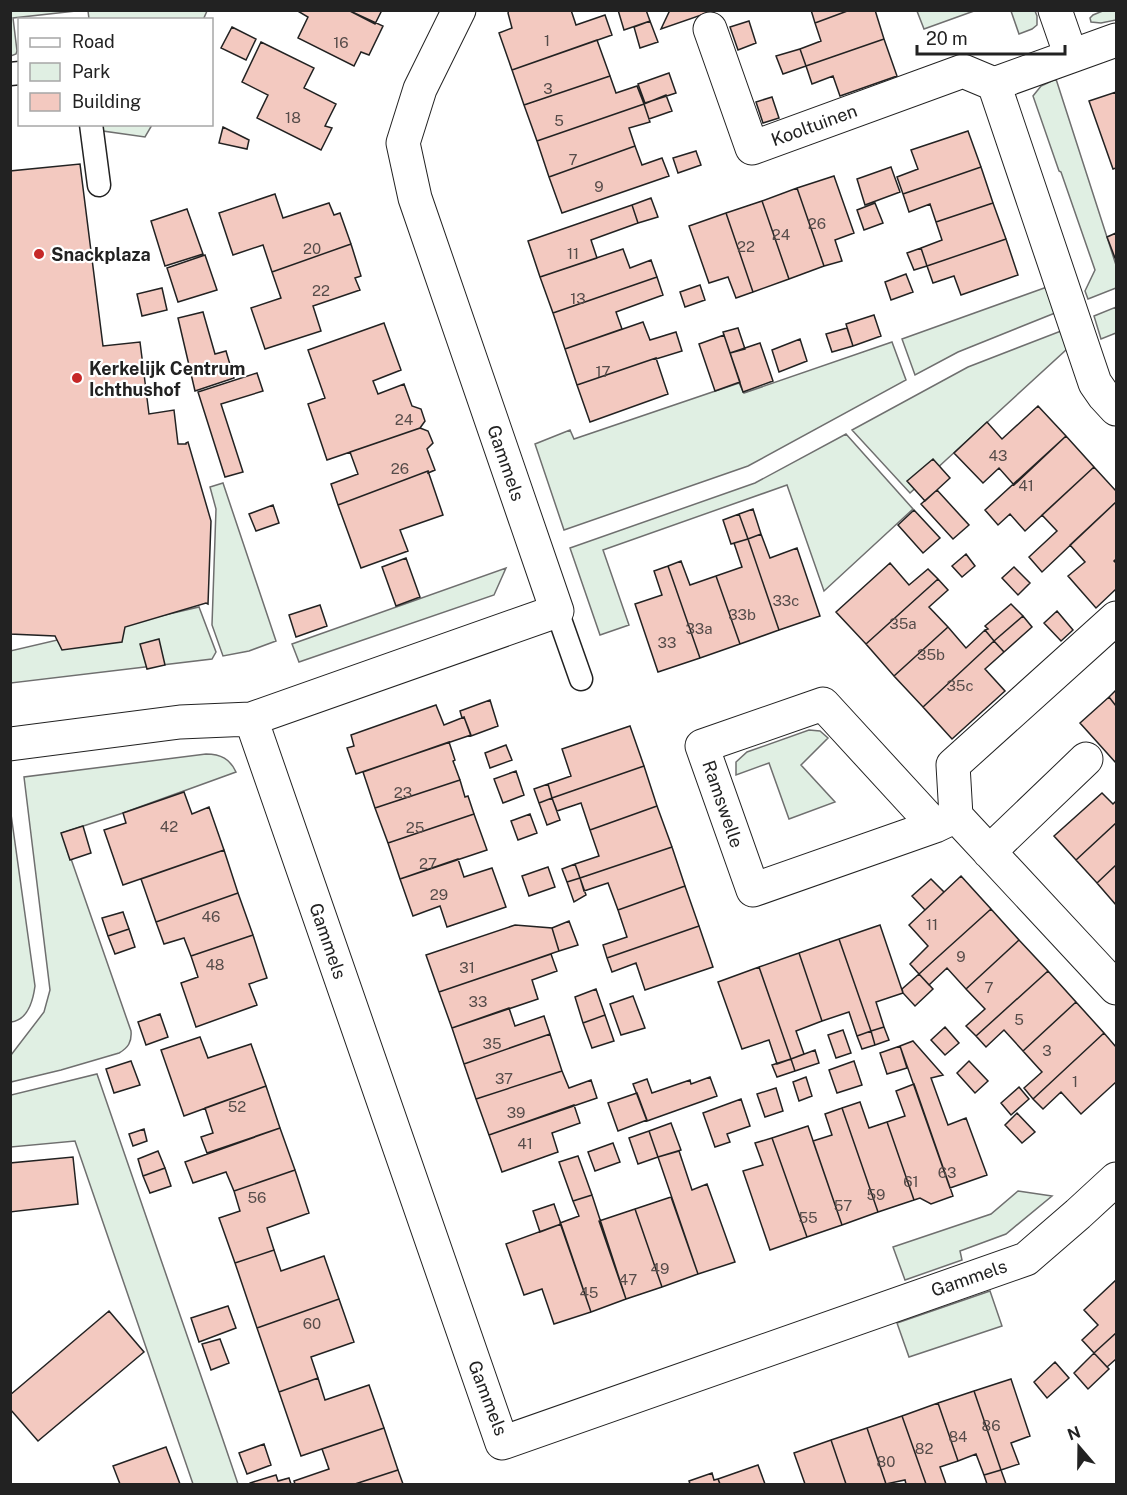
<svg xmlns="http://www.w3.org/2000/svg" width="1127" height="1495" font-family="'Public Sans',sans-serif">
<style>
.green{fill:#e0efe3;stroke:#6f6f6f;stroke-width:1.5}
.building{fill:#f3c9c0;stroke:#222;stroke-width:1.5}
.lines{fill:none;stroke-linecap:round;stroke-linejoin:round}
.lane-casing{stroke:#222;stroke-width:25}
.street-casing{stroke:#222;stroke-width:35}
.lane{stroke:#fff;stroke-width:22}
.street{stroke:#fff;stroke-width:33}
.poi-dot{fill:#c62828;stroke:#fff;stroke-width:2}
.labels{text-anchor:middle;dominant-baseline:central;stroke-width:4.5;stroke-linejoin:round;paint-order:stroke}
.number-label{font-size:15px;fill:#564c4a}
.street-label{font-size:18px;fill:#222;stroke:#fff}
.poi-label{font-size:18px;font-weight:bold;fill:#222;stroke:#fff;text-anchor:start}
</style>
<rect width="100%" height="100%" fill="#fff"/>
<path class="green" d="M1105,10l11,1v9l-15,3 -10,-1 -1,-4 3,-3z
M10,11l1,-1 65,1 -63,7 4,33 -1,3 -5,2z
M88,11v-1l119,1 -4,9 -114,-1z
M917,11v-1l57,1 -50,18z
M1011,11h24l2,5v9l-5,4 -13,5z
M1056,79l60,186v23l-28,11 -3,-8 10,-21 -34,-98 -2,-1 -26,-75 8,-10z
M102,125h50l-7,12 -42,-6z
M1047,287l8,26 -97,39 -43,23 -13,-36z
M1116,307v26l-15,6 -7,-23z
M1061,331l6,18 -157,144 -58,-63 116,-63z
M892,342l14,38 -158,86 -184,64 -29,-86 35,-14 4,9 165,-56 5,10z
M846,434l67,75 -89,82 -37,-106 -184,65 26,75 -29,10 -30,-87 185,-65z
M223,483l53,158 -27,10 -26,5 -11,-31 4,-116 -6,-22z
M506,568l-12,27 -195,67 -7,-18z
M199,607l17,45 -4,7 -201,24 -1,-32z
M809,730l11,1 8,7 -27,27 34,37 -46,17 -20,-56 -33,12v-13l11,-10z
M206,754c15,0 24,5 30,18l-113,41 -61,20 69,198c1,11 -3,17 -12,22l-58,17 -50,12v-27l33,-43 6,-22 -26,-213z
M10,807l25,179c-2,15 -7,34 -24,36z
M97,1074l125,363 16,47h-45l-118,-343 -64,6v-52z
M1018,1191l34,5 -46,38 -46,17 2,9 -57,20 -12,-33 98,-33z
M990,1291l12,35 -93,31 -12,-34z"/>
<path class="building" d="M296,10h52l35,16 -14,29 -8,-3 -7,14 -56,-28 10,-21z
M348,10h34l-7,14z
M509,10h62l5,15 29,-10 7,20 -100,35 -13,-37 13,-5 -4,-15z
M618,10h28l4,11 -26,9z
M670,10h42l1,1 -52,18z
M811,10h39l-35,13z
M850,10h25l9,29 -78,27 -6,-17 21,-8 -6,-18z
M650,21l8,21 -18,6 -6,-21z
M749,21l7,22 -18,7 -8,-23z
M232,27l24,12 -10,21 -25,-12z
M884,39l13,37 -57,20 -7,-20 -21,8 -6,-18z
M597,40l13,36 -86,29 -12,-35z
M261,42l53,26 -10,20 32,16 -11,22 7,2 -11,22 -64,-32 11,-23 -26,-13z
M800,49l6,17 -23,8 -7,-18z
M669,73l7,20 -31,10 -7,-19z
M610,76l6,17 21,-7 7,18 -107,37 -13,-36z
M1116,92v76l-3,1 -24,-68z
M666,95l6,16 -23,8 -5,-15z
M772,97l7,21 -16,5 -7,-21z
M644,104l6,18 -21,6 6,18 -86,31 -12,-36z
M223,127l26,13 -2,9 -28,-6z
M968,131l13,36 -78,27 -6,-17 21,-8 -7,-19z
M635,146l7,19 20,-7 7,18 -107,37 -13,-36z
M696,151l5,14 -23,8 -5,-15z
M80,164l23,182 37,-4 9,72 25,-4 4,34h8v-1l2,-1 23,79 -3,83 -2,-1 -81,24 -3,15 -60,8 -7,-14 -45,-2v-463z
M891,167l9,25 -35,13 -8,-26z
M981,167l12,36 -57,19 -6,-18 -21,8 -6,-18z
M834,176l20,57 -19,7 7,21 -18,5 -27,-78z
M797,188l27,78 -35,13 -27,-78z
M275,194l8,24 46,-15 5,12 6,-2 11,31 -79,28 -9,-27 -30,10 -14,-42z
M651,198l7,19 -20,6 -6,-18z
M762,201l27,78 -36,13 -27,-79z
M875,203l8,20 -19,7 -7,-20z
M993,203l13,36 -79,27 -6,-18 21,-8 -6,-18z
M632,205l6,18 -47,17 6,18 -57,19 -12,-36z
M187,209l16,45 -38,12 -14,-45z
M726,213l27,79 -17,6 -8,-21 -19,6 -20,-57z
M1116,233v25h-1l-8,-21z
M1006,239l12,36 -57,20 -7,-19 -21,7 -6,-17z
M351,244l10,32 -6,2 5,12 -47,16 8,25 -56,18 -14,-41 30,-10 -9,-26z
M921,248l6,18 -13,4 -7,-17z
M623,249l7,19 21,-8 6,17 -104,36 -13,-36z
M205,255l12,35 -39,12 -11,-34z
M906,274l7,18 -22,8 -6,-18z
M657,277l6,18 -47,17 6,17 -57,20 -12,-36z
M700,285l5,15 -20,7 -5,-15z
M162,288l5,22 -25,6 -5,-22z
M203,312l12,42 11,-3 8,27 -39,13 -17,-73z
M874,315l7,21 -28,10 -7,-22z
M643,322l7,18 26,-8 6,19 -26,8v-1l-79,27 -12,-36z
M384,323l17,47 -28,11 5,13 26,-10 8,22 9,3 4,12 -5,7 -93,32 -19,-56 17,-6 -17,-48z
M738,328l7,21 -15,4 -7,-21z
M847,328l6,18 -21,6 -6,-18z
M724,335l16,47 -25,9 -16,-47z
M800,339l7,22 -28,11 -7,-22z
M760,343l13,38 -30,11 -13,-39z
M656,358l12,36 -78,28 -13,-37z
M257,373l6,18 -42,13 22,68 -18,5 -27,-85z
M1038,406l28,30 -52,49 -15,-17 -16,15 -29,-30 33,-31 15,17z
M420,428l8,3 5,12 -6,6 8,21 -7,3v-2l-90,34 -7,-21 27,-10 -8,-22z
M1066,436l28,31 -69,64 -15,-17 -12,11 -13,-15z
M933,459l17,19 -25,23 -18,-20z
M1094,467l22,24v11l-74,70 -13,-15 28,-26 -15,-16z
M428,471l15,44 -43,15 8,21 -47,17 -23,-63z
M937,490l32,35 -16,14 -32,-35z
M1116,502v57l-2,2 2,2v26l-20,19 -28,-32 17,-14 -15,-17z
M273,505l6,18 -23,8 -7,-17z
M753,509l8,25 -13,5 -9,-25z
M914,510l26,28 -17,15 -25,-28z
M739,514l9,25 -17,5 -8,-24z
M761,534l9,24 27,-10 23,68 -41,14 -31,-91z
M748,539l31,91 -39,14 -24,-68 26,-9 -8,-24z
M966,554l9,12 -13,11 -10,-11z
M406,558l14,39 -24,9 -14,-39z
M681,561l9,24 26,-9 24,68 -40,14 -32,-92z
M890,563l19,22 19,-16 10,10 -72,65 -30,-32z
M668,566l32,92 -42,14 -23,-68 27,-9 -8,-24z
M1014,567l16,16 -12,12 -16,-17z
M938,579l10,11 -19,17 19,20 -54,49 -28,-32z
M1011,604l12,12 -29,25 -9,-11 3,-1 -3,-3z
M320,605l7,21 -31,11 -7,-22z
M1057,611l16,19 -12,11 -17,-18z
M1023,616l9,11 -28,25 -10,-11z
M948,627l18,21 19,-18 9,11 -71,66 -29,-31z
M159,639l6,26 -18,4 -7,-25z
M994,641l10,11 -19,17 20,22 -53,48 -29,-32z
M1116,690v16l-7,-9z
M1109,697l7,9v57l-36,-40z
M490,700l8,26 -27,10 -7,-19 -2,1 -2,-7z
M436,705l8,20 20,-8 7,18 -115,39 -9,-26 7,-2 -3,-11z
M630,726l14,40 -92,32 -4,-14 23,-8 -9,-27z
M449,742l6,18 -2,1 7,19 -85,28 -12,-36z
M506,745l6,15 -22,8 -5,-15z
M644,766l13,40 -67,24 -9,-27 -24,8 -5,-13z
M516,771l8,24 -21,8 -9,-24z
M460,780l5,17 3,-1 6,18 -86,29 -13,-35z
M548,784l4,14 -13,5 -5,-14z
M184,792l8,22 17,-7 15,43 -101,35 -19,-55 22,-7 -3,-10z
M1102,793l11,11 3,-3v22l-40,37 -22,-24z
M552,798l8,22 -13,5 -8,-22z
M657,806l15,41 -92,31 -5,-14 24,-8 -9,-26z
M474,814l13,36 -87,29 -12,-36z
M530,814l7,19 -19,7 -7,-19z
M1116,823v42l-19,18 -21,-23z
M83,826l8,27 -21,7 -9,-27z
M672,847l13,39 -67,24 -10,-27 -24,8 -4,-13z
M224,850l14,43 -82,29 -15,-43z
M458,859l6,18 28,-9 14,39 -59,20 -7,-21 -27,10 -13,-37z
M575,864l5,14 -13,4 -5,-13z
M1116,865v40l-19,-22z
M548,867l7,20 -26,9 -7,-20z
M961,876l30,33 -72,65 -9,-10 18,-18 -19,-21z
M580,878l6,17 -12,7 -7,-20z
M931,879l13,13 -19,18 -13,-14z
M685,886l14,40 -92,32 -4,-13 24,-8 -9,-27z
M238,893l15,42 -62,21 -7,-18 -20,6 -8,-22z
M991,909l28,31 -53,49 -19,-21 -18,17 -10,-11z
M123,912l6,17 -21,7 -6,-18z
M569,921l9,24 -19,6 -7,-23z
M515,925l37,3 7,23 -120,41 -13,-37z
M880,925l23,68 -27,9 8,25 -13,4 -32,-92z
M699,926l14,41 -68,23 -9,-27 -24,9 -5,-14z
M129,929l6,18 -20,7 -7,-18z
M253,935l14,43 -18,6 8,21 -61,22 -15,-44 17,-6 -7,-21z
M839,939l32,92 -14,5 -8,-24 -27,9 -23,-68z
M1019,940l29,31 -72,65 -10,-10 19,-17 -19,-20z
M799,953l23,68 -26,10 8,23 -13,5 -32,-92z
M551,954l6,17 -25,9 6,19 -86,29 -13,-36z
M759,967l32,92 -14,5 -8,-24 -27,9 -24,-67z
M1048,971l28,31 -53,49 -19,-21 -18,17 -10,-11z
M919,974l14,15 -18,17 -12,-13 -1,-4z
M596,989l9,26 -22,8 -8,-26z
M633,996l12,32 -24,7 -11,-31z
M1076,1002l28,31 -71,66 -9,-11 18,-16 -19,-21z
M509,1008l6,18 29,-10 6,18 -86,30 -12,-36z
M160,1014l8,23 -22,8 -8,-23z
M605,1015l9,26 -22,7 -9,-25z
M884,1027l5,13 -14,5 -4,-14z
M945,1027l14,16 -14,12 -14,-15z
M843,1030l8,23 -15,5 -8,-23z
M871,1031l4,14 -13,4 -5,-13z
M1104,1033l12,14v35l-35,32 -20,-22 -18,17 -10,-10z
M550,1034l12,37 -86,28 -12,-35z
M200,1037l8,21 43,-14 15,42 -82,30 -23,-66z
M913,1041l30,34 -12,3 17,47 18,-7 21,57 -37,13 -50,-142z
M900,1046l7,22 -20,6 -7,-21z
M815,1050l4,13 -24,8 -4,-12z
M791,1059l4,12 -18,6 -5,-12z
M131,1061l9,24 -26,8 -8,-24z
M854,1061l8,24 -25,8 -8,-23z
M969,1061l19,20 -13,12 -18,-20z
M562,1071l7,17 22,-8 6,18 -108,37 -13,-36z
M710,1077l7,19 -70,25 -14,-37 14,-5 5,14 38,-13 1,4z
M806,1077l6,19 -13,5 -6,-19z
M914,1084l39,112 -22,8 -11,-6 -6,2 -27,-78 18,-6 -9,-25z
M266,1086l14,42 -73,25 -6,-16 12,-4 -8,-25z
M1019,1087l10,12 -18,16 -10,-12z
M776,1088l7,23 -18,6 -8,-23z
M637,1093l10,27 -29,11 -10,-28z
M741,1099l9,27 -23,8 3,8 -15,5 -12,-34z
M860,1102l9,26 18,-6 27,78 -36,12 -36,-104z
M574,1105l6,18 -28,10 6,19 -56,20 -13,-37z
M842,1108l36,104 -36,13 -29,-84 19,-6 -7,-21z
M1017,1113l18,19 -13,11 -17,-18z
M671,1123l10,27 -23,7 -9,-26z
M808,1126l34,99 -35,12 -35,-99z
M280,1128l15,42 -61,21 -8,-19 -33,11 -8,-21z
M144,1129l3,12 -14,5 -4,-12z
M649,1131l9,26 -20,7 -9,-26z
M772,1138l35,99 -37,13 -27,-79 20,-6 -8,-22z
M613,1143l7,19 -25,9 -7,-19z
M158,1151l7,17 -22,8 -5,-17z
M679,1151l13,39 15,-6 28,78 -37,12 -40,-117z
M578,1156l14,39 -19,6 -14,-39z
M73,1157l5,47 -68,8v-49z
M165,1168l6,18 -21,7 -7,-17z
M295,1170l14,43 -42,15 7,22 -39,13 -16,-45 21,-7 -6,-20z
M592,1195l34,104 -35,13 -31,-89 19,-7 -6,-15z
M671,1197l27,77 -36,13 -27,-78z
M554,1204l7,20 -21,8 -7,-21z
M635,1209l27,78 -36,12 -27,-78z
M561,1224l30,88 -37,12 -12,-35 -18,6 -18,-51z
M274,1250l7,21 43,-15 15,43 -82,29 -22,-65z
M1116,1280v53l-22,20 -12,-13 16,-15 -14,-15z
M339,1299l15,43 -43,15 7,21 -39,14 -22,-64z
M228,1306l8,22 -37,14 -8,-24z
M109,1311l35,41 -106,89 -28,-32v-14z
M1116,1333v26l-9,8 -13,-14z
M220,1339l9,24 -18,7 -9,-26z
M1094,1353l15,16 -21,20 -14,-16z
M1055,1362l14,16 -22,20 -13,-16z
M318,1378l7,22 44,-15 15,43 -83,28 -22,-64z
M1011,1379l19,57 -19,7 8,21 -18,6 -27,-79z
M974,1391l27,79 -17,5 -8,-21 -18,7 -20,-58z
M938,1403l20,58 -18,6 6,17h-20l-24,-68z
M902,1416l24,68h-20l-1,-4 -19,4 -19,-56z
M384,1428l14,42 -43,14h-60l-1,-3 35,-12 -7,-20z
M867,1428l19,56h-40l-15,-44z
M831,1440l15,44h-41l-11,-31z
M264,1444l7,21 -24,9 -8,-21z
M166,1447l14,37h-60l-7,-18z
M758,1465l7,19h-45l-2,-5z
M398,1470l5,14h-48z
M1001,1470l5,14h-19l-3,-9z
M712,1473l2,7 4,-1 2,5h-30l-1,-3z
M276,1475l2,6 11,-3 2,6h-41v-1z"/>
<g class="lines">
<defs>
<path id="lane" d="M10,74l10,-1
M91,124l8,61
M557,611l24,68"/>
<path id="street" d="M1055,10l16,46
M710,29l42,119 211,-77 31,13 122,-44
M994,84l101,299 9,13 12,13
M1116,618l-163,147 3,51 160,172
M251,719l251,724 524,-184 52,-45 38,-35
M10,744l170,-22 71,-3 306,-108 -142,-413 -12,-55 17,-54 39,-79
M935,826l-112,-122 -121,42 51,144 182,-64 21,-10
M989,852l97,-93"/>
</defs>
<use href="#lane" class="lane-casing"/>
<use href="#street" class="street-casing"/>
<use href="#lane" class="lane"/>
<use href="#street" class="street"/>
</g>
<g class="poi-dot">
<circle cx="39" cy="254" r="6"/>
<circle cx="77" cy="378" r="6"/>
</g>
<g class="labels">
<g class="number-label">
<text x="547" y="40">1</text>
<text x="341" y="42">16</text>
<text x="548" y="88">3</text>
<text x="293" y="117">18</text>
<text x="559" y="120">5</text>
<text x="573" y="159">7</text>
<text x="599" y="186">9</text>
<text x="817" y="223">26</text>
<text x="781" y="234">24</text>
<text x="746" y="246">22</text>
<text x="312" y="248">20</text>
<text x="573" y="253">11</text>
<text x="321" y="290">22</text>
<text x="578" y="298">13</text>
<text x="603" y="371">17</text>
<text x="404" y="419">24</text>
<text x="998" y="455">43</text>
<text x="400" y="468">26</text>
<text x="1026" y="485">41</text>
<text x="786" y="600">33c</text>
<text x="742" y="614">33b</text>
<text x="903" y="623">35a</text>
<text x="699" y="628">33a</text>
<text x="667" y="642">33</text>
<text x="931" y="654">35b</text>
<text x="960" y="685">35c</text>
<text x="403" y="792">23</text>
<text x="169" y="826">42</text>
<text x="415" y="827">25</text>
<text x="428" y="863">27</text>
<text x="439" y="894">29</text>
<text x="211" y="916">46</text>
<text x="932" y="924">11</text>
<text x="961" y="956">9</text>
<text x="215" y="964">48</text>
<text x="467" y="967">31</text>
<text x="989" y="987">7</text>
<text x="478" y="1001">33</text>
<text x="1019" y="1019">5</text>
<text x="492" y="1043">35</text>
<text x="1047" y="1050">3</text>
<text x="504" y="1078">37</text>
<text x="1075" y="1081">1</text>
<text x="237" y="1106">52</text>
<text x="516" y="1112">39</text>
<text x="525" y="1143">41</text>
<text x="947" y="1172">63</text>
<text x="911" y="1181">61</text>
<text x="876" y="1194">59</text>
<text x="257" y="1197">56</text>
<text x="843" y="1205">57</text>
<text x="808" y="1217">55</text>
<text x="660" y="1268">49</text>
<text x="628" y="1279">47</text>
<text x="589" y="1292">45</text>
<text x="312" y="1323">60</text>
<text x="991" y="1425">86</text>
<text x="958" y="1436">84</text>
<text x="924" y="1448">82</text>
<text x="886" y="1461">80</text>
</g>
<g class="street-label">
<text transform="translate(814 125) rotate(-20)">Kooltuinen</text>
<text transform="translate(506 463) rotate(71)">Gammels</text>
<text transform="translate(723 804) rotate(71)">Ramswelle</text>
<text transform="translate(328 941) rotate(71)">Gammels</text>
<text transform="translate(969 1278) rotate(-19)">Gammels</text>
<text transform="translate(488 1398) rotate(69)">Gammels</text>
</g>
<g class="poi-label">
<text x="51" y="254">Snackplaza</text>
<text x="89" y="368">Kerkelijk Centrum<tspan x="89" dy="21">Ichthushof</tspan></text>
</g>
</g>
<rect width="1127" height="1495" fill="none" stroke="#222222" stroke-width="24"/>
<rect x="18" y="18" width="195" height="108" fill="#ffffff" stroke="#a7a7a7" stroke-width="1.5"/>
<rect x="30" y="38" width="30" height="9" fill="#ffffff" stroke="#a7a7a7" stroke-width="1.5"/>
<text x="72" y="48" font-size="18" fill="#222222">Road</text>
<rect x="30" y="63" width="30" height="18" fill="#e0efe3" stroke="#a7a7a7" stroke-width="1.5"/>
<text x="72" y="78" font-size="18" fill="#222222">Park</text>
<rect x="30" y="93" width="30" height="18" fill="#f3c9c0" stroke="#a7a7a7" stroke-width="1.5"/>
<text x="72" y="108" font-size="18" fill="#222222">Building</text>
<g transform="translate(1079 1447) rotate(340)" stroke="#ffffff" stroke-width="4.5" paint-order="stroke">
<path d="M0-4.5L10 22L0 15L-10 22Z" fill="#222222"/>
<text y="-9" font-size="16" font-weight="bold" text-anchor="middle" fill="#222222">N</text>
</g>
<path d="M917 45v9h148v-9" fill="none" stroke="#222222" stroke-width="3"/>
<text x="926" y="45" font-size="18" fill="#222222" stroke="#ffffff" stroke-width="4.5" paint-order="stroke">20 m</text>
</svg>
